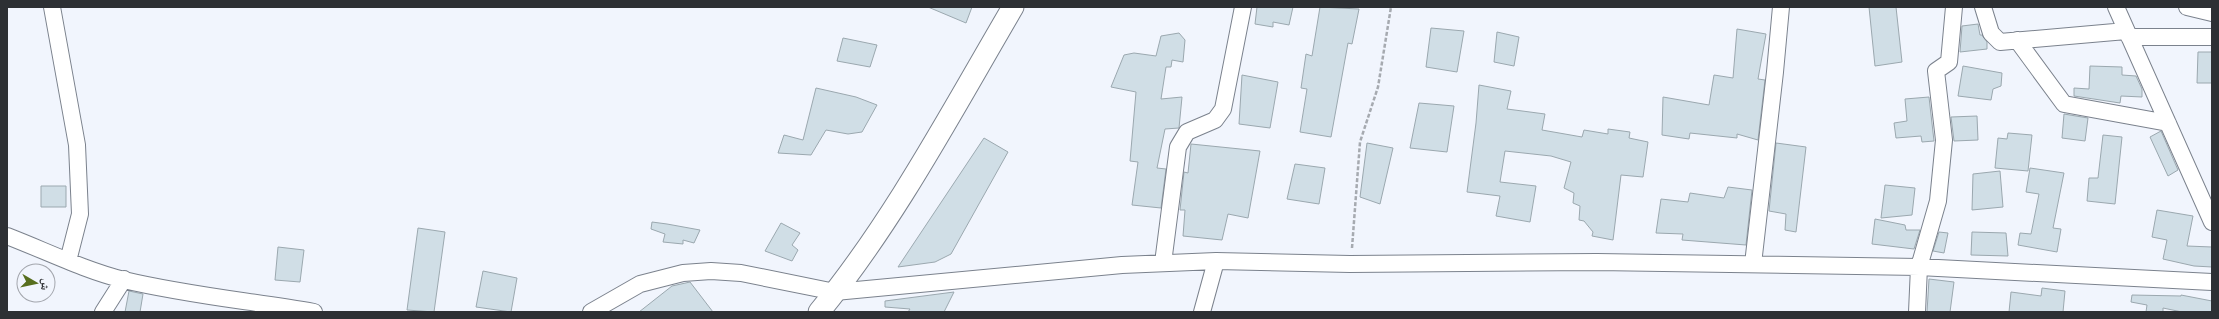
<svg xmlns="http://www.w3.org/2000/svg" width="2219" height="319" font-family="Mulish,'Noto Naskh Arabic',sans-serif">
<style>
.building{fill:#d0dee6;stroke:#9ba8af}
.lines{fill:none;stroke-linecap:round;stroke-linejoin:round}
.minor-casing{stroke:#7b828d;stroke-width:18}
.major-casing{stroke:#7b828d;stroke-width:23}
.path{stroke:#a6aab0;stroke-width:2.5;stroke-dasharray:4 2;stroke-linecap:butt}
.minor{stroke:#fff;stroke-width:16}
.major{stroke:#fff;stroke-width:21}
</style>
<rect width="100%" height="100%" fill="#f1f5fd"/>
<path class="building" d="M928,7h44l-6,16z
M1257,7h36l-4,18 -16,-3v5l-18,-3z
M1320,7l39,2 -7,35 -4,-1 -17,94 -31,-5 7,-43 -6,-1 5,-34 6,2z
M1869,7h27l6,55 -27,4z
M1978,24l2,11h2l5,7v7l-27,3 2,-26z
M1431,28l33,3 -7,41 -31,-5z
M1737,29l29,5 -8,45 7,1 -7,60 -21,-6v4l-47,-5 -1,6 -27,-4 1,-38 46,8 5,-30 19,3z
M1497,32l22,5 -5,29 -20,-4z
M1179,33l6,7 -2,22 -11,-2 -1,7h-5l-5,32 21,-2 -3,31 -14,1 -8,39 9,1 -5,39 -29,-3 6,-43 -8,-1 6,-69 -25,-5 13,-32 10,-2 22,3 5,-20z
M843,38l34,7 -7,22 -33,-6z
M2198,52h14v31h-15z
M1963,66l39,7 -1,13 -8,3 -2,11 -33,-4z
M2090,66l32,1v8l14,1 6,13v8l-21,-1 -1,7 -46,-7v-8l15,1z
M1242,75l36,7 -8,46 -31,-4z
M1479,85l32,6 -4,18 38,5 -3,16 40,7 2,-7 24,4v-5l22,3 -1,6 19,4 -5,35 -22,-2 -8,65 -21,-4 1,-4 -9,-11 -5,-1 1,-14 -7,-3 1,-10 -10,-5 7,-26 -20,-6 -46,-5 -5,31 36,4 -6,36 -34,-6 4,-20 -33,-4 9,-69z
M816,88l40,9 21,8 -15,27 -14,2 -22,-4 -15,25 -33,-2 6,-18 19,5z
M1929,97l5,44 -12,1 -1,-6 -25,2 -2,-15 13,-2 -2,-22z
M1419,103l35,3 -7,46 -37,-4z
M2064,114l24,4 -3,23 -23,-3z
M1977,116l1,24 -24,1 -3,-24z
M2161,131l17,39 -10,6 -18,-39z
M2008,133l24,2 -4,36 -33,-3 3,-30 9,1z
M2103,135l19,2 -7,67 -28,-3 2,-23h9z
M984,138l24,14 -57,102 -16,8 -37,5z
M1367,143l26,5 -13,56 -20,-7z
M1776,143l30,4 -10,85 -11,-2 1,-16 -17,-3z
M1191,144l69,7 -12,67 -20,-4 -6,26 -39,-4 2,-26h-5l4,-38 4,1z
M1295,164l30,4 -6,36 -32,-5z
M2030,168l34,5 -11,55 8,1 -4,23 -39,-7 2,-12 11,1 8,-40 -13,-2z
M2000,171l3,36 -31,3 1,-36z
M1885,185l30,3 -3,27 -31,3z
M41,186h25v21h-25z
M1728,187l24,3 -6,55 -64,-5 1,-6 -27,-1 5,-34 27,3 2,-9 34,5z
M2157,210l36,6 -6,30 25,1v20l-18,-1 -31,-7 4,-19 -15,-3z
M1875,219l30,6 1,5h14l-6,19 -42,-5z
M652,222l15,2 33,6 -6,13 -11,-3v4l-20,-2 2,-8 -14,-5z
M781,223l19,10 -8,12 6,5 -6,11 -27,-10z
M418,228l27,4 -11,80 -27,-2z
M1939,232l9,1 -4,20 -11,-2z
M1972,232l34,1 2,23 -37,-1z
M278,247l26,3 -4,32 -25,-2z
M483,271l34,7 -6,34 -35,-5z
M1929,279l25,3 -4,30h-23z
M690,282l23,30h-74l33,-26z
M2042,288l23,3 -2,21h-54l2,-20 30,4z
M129,291l14,3 -3,18h-15z
M954,292l-10,20h-36l2,-3 -25,-2v-6z
M2132,295l49,1v-1l31,6v11h-30l-19,-4v4h-17l1,-7 -16,-3z"/>
<g class="lines">
<defs>
<path id="minor" d="M52,7l25,138 3,69 -12,47
M1983,7l8,26 9,9 126,-11
M2116,7l96,215
M2187,7l25,6
M2129,37h83
M2017,40l47,64 104,19
M7,236c39,15 77,34 117,44 62,15 127,21 190,32
M1163,263l15,-116 9,-15 28,-12 8,-11 20,-102
M1753,264l22,-192 6,-65
M103,312l21,-33
M591,312l49,-28 43,-11 28,-2 30,2 94,19 287,-27 94,-4 134,3 247,-2 322,5 293,15
M1202,312l14,-51
M1917,312l2,-45 19,-66 6,-61 -8,-69 13,-9 5,-55"/>
<path id="major" d="M819,312c75,-91 134,-203 194,-305"/>
</defs>
<use href="#minor" class="minor-casing"/>
<use href="#major" class="major-casing"/>
<path class="path" d="M1352,248l8,-106 18,-55 13,-80"/>
<use href="#minor" class="minor"/>
<use href="#major" class="major"/>
</g>
<rect width="2219" height="319" fill="none" stroke="#2d3034" stroke-width="16"/>
<g transform="translate(36 283) rotate(99)"><circle r="19" fill="#f1f5fd" stroke="#a3a6ad"/>
<path d="M0-3L7 15L0 10L-7 15Z" fill="#576e1e"/>
<text y="-6" font-size="11" font-weight="bold" text-anchor="middle" fill="#2d3034">ش</text>
</g>
</svg>
